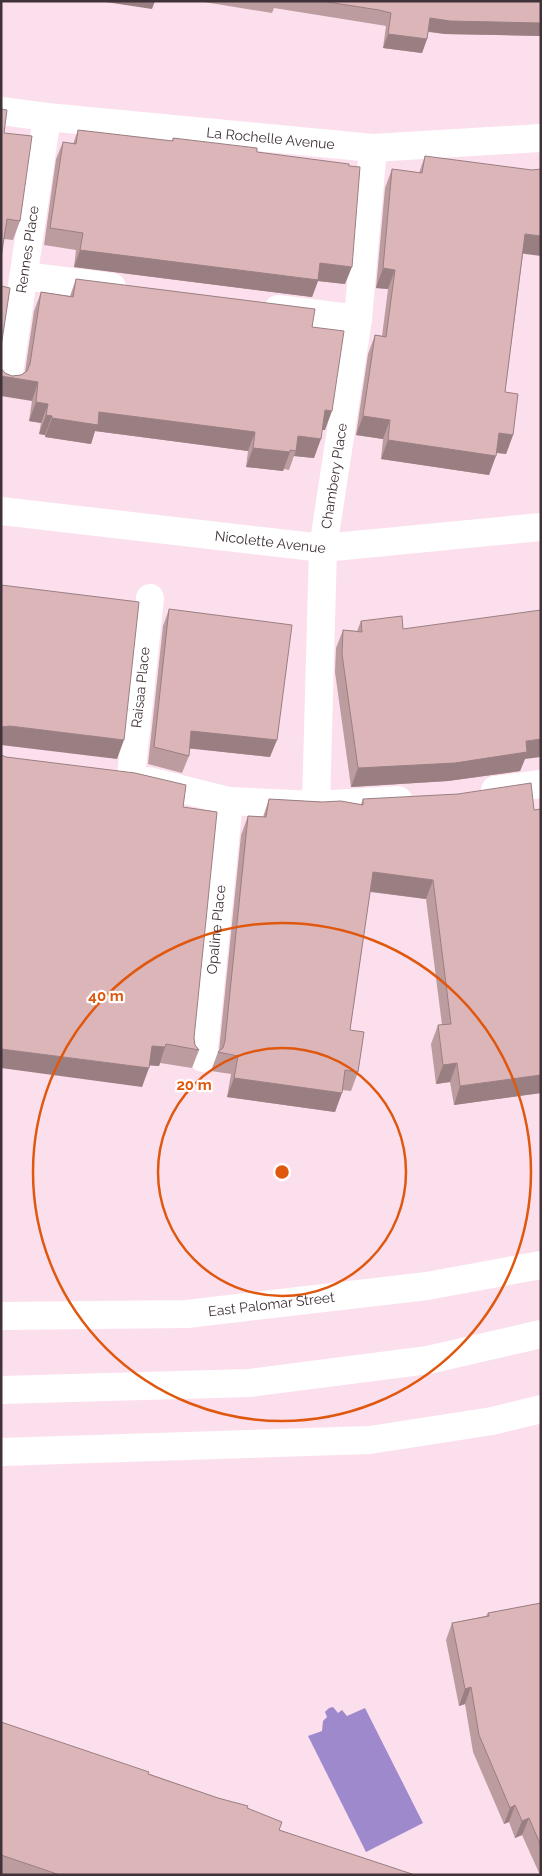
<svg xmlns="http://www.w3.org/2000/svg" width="542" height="1876" font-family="Raleway,sans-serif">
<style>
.water{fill:#9f89cd}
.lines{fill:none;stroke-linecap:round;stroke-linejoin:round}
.minor{stroke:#fff;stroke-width:28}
.wall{fill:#bd9c9f}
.shaded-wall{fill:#9a7f82}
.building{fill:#dcb5b9;stroke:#9a7f82}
.ring{fill:none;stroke:#e0570e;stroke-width:2.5}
.labels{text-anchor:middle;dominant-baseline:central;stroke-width:4.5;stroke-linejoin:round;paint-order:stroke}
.street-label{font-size:14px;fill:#403239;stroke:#fff}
.centre{fill:#e0570e;stroke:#fff;stroke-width:2.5}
.ring-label{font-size:15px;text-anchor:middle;font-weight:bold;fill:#e0570e;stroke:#fff;stroke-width:4.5;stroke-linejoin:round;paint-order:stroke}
</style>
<rect width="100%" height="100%" fill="#fcdfed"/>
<path class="water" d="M333,1707l5,6 4,-3 5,6 18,-8 58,115 -57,29 -58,-116 14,-5 1,-10 4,-4 -2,-5 4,-4z"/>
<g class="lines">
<g class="minor">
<path id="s1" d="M1,111l46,6 326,31 168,-10"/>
<path d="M24,276l88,11"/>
<path d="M278,309l80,10"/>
<path id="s2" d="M8,380l39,-263"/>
<path id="s3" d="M1,511l322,37 218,-21"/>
<path id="s4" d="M131,776l19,-178"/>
<path d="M149,781l80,20 87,4 82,-5"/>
<path d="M495,790l46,-6"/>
<path id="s5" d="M316,805l7,-257 35,-229 15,-171"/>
<path id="s6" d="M203,1058l26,-257"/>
<path id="s7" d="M1,1316l186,-2 240,-28 114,-21"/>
<path d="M1,1390l249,-7 178,-23 113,-26"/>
<path d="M1,1452l369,-12 122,-19 49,-12"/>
</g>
</g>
<path class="wall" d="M198,1h343v35l-96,-2 -17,-2 -1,7 -5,14 -39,-5 3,-22 -12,-2 -100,-16 -2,5z
M78,130l94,11 1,-3 84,14 88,132 -27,-3 -6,16 -238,-30 2,-17 -32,-5 12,-86 7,-17 10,2z
M4,133l16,88 -7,19 -9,-1z
M425,156l98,98 -18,138 8,43 -7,19 -10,-1 -7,22 -108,-16 2,-20 -27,-4 12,-81 7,-19 7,1 6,-47 -12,-1 9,-100 7,-19 27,4z
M76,279l236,48 13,103h-3l-8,28 -20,-2 -5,14 -5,-1 -1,2 -37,-4 2,-16 -153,-20 -4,13 -46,-7v-2l-6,-1 2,-11 -12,-2 3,-20 -27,-28 7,3 9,-1 4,-3 9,-61 7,-19 29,4z
M169,609l101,148 -81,-9v8l-7,17 -34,-9 15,-138z
M361,621l42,8 122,130 -5,12 -72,10 -97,6 -16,-115 1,-24 7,-18 14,1z
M6,757l177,50 11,231 1,7 4,5 -7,18 -32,-5 -1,3 -10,-1 -7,22z
M269,799l92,5 2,-5 171,11 7,-1v284l-87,12 -4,-23 -14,2 -5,-40 7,-19h4l-16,-126 -56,-7 -20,138 8,42 -7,19 -9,-1 -7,22 -108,-15 4,-23 -20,-3 7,-19 1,-1 22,-216 7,-19 15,1z
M541,1603v272h-1l-18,-40 -7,3 -6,-16 -5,2 -31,-72 -8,-48 -6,2 -13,-66 6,-17 34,-7 2,-3z
M1,1722l246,86 32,22 136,45h-410l-4,-2z"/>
<path class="shaded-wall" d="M99,1h56l-3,8z
M430,18l111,5v13l-96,-2 -20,-3z
M388,34l39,5 -5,14 -39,-5z
M525,234l16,2v20l-23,-3z
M80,250l240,13 32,4 -7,17 -27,-3 -6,16 -238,-30z
M383,268l12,2 -7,19 -12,-1z
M1,376l37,6 -6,19 -31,-5z
M36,402l12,2 -7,19 -12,-2z
M325,410l7,1 -7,19 -7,-1z
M99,412l156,20 -7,19 -153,-20 -4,13 -46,-7 7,-19z
M46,415l6,1 -7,19 -6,-1z
M363,416l27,4 -7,19 -27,-4z
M499,433l14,2 -7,19 -14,-2z
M298,436l23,3 -7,19 -20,-2 2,-5z
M388,440l108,16 -7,19 -108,-16z
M253,448l37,4 -7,19 -37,-4z
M10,726l114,14 -7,19 -116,-14v-18z
M191,731l86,9 -7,17 -85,-9z
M541,739v18l-16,2 -5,12 -72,10 -97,6 7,-19z
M373,872l60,8 -7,19 -60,-8z
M152,1046l13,1 -6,19 -14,-1z
M1,1049l148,19 -7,19 -141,-19z
M457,1063l-7,19 -14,2 7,-19z
M541,1075v18l-87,12 6,-19z
M234,1078l108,15 -7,19 -108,-15z
M471,1687l-6,17 -6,2 6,-17z
M515,1805l-6,17 -5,2 6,-16z
M529,1818l-7,17 -7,3 7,-17z"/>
<path class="building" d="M321,1h220v22l-91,-2 -20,-3 -3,21 -39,-5 3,-21 -12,-3z
M1,109l6,1 -3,23 28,3 -12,85 -13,-2 -6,39z
M78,130l95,11v-3l84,10v4l92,12v2l11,1 -8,100 -32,-4 -2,17 -238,-30 3,-17 -33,-5 13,-86 13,2z
M425,156l107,14 9,-1v67l-16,-2 -20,158 13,2 -5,41 -14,-2 -3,23 -108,-16 2,-20 -27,-4 12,-81 11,2 9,-67 -12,-2 9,-99 30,4z
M76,279l239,30 -3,18 32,4 -12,80 -7,-1 -4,29 -23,-3 -2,15 -6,-1v2l-37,-4 2,-16 -156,-20 -1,13 -46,-7v-2l-6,-1 2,-11 -12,-2 2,-20 -37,-6v-8l4,5 7,3 9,-1 6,-4 3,-7 11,-72 32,5z
M1,286l9,2 -9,59z
M1,585l138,17 -15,138 -114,-14 -9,1z
M169,609l123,16 -15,115 -86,-9 -2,25 -35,-9z
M541,610v129l-15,2 1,11 -72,11 -97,5 -16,-114 1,-24 19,2 -1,-11 41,-5 1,13z
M1,755l5,2 129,16 51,12 -3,22 34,5 -23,226 1,7 4,5 -33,-6 -1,3 -13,-1 -3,22 -148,-19z
M531,783l3,27 7,-1v266l-81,11 -3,-23 -14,2 -5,-40 13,-1 -18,-144 -60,-8 -23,158 14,2 -6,40 -13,-2 -3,23 -108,-15 4,-22 -20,-4 5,-4 2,-7 23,-225 18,1 3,-18 53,3 19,-1 22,4v-6l95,-5z
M541,1603v243l-12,-28 -7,3 -7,-16 -5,3 -31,-73 -8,-48 -6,2 -13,-66 37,-7 -1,-3z
M1,1722l148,50 -1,2 70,24 30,8 -1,2 35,14 -3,8 136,45h-355l-59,-20z"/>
<g class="ring">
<circle cx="282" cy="1172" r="124"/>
<circle cx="282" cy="1172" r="249"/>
</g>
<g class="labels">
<g class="street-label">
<text stroke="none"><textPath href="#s1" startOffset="271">La Rochelle Avenue</textPath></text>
<text stroke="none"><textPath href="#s2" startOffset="132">Rennes Place</textPath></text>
<text stroke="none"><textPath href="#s5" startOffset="330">Chambery Place</textPath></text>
<text stroke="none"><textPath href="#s3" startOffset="271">Nicolette Avenue</textPath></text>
<text stroke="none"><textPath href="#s4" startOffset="89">Raisaa Place</textPath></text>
<text stroke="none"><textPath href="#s6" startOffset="129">Opaline Place</textPath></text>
<text stroke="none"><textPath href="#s7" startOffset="271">East Palomar Street</textPath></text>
</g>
</g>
<circle cx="282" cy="1172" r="8" class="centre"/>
<g class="ring-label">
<text x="106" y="1001">40 m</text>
<text x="194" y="1090">20 m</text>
</g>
<rect width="542" height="1876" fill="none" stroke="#403239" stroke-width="5"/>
</svg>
